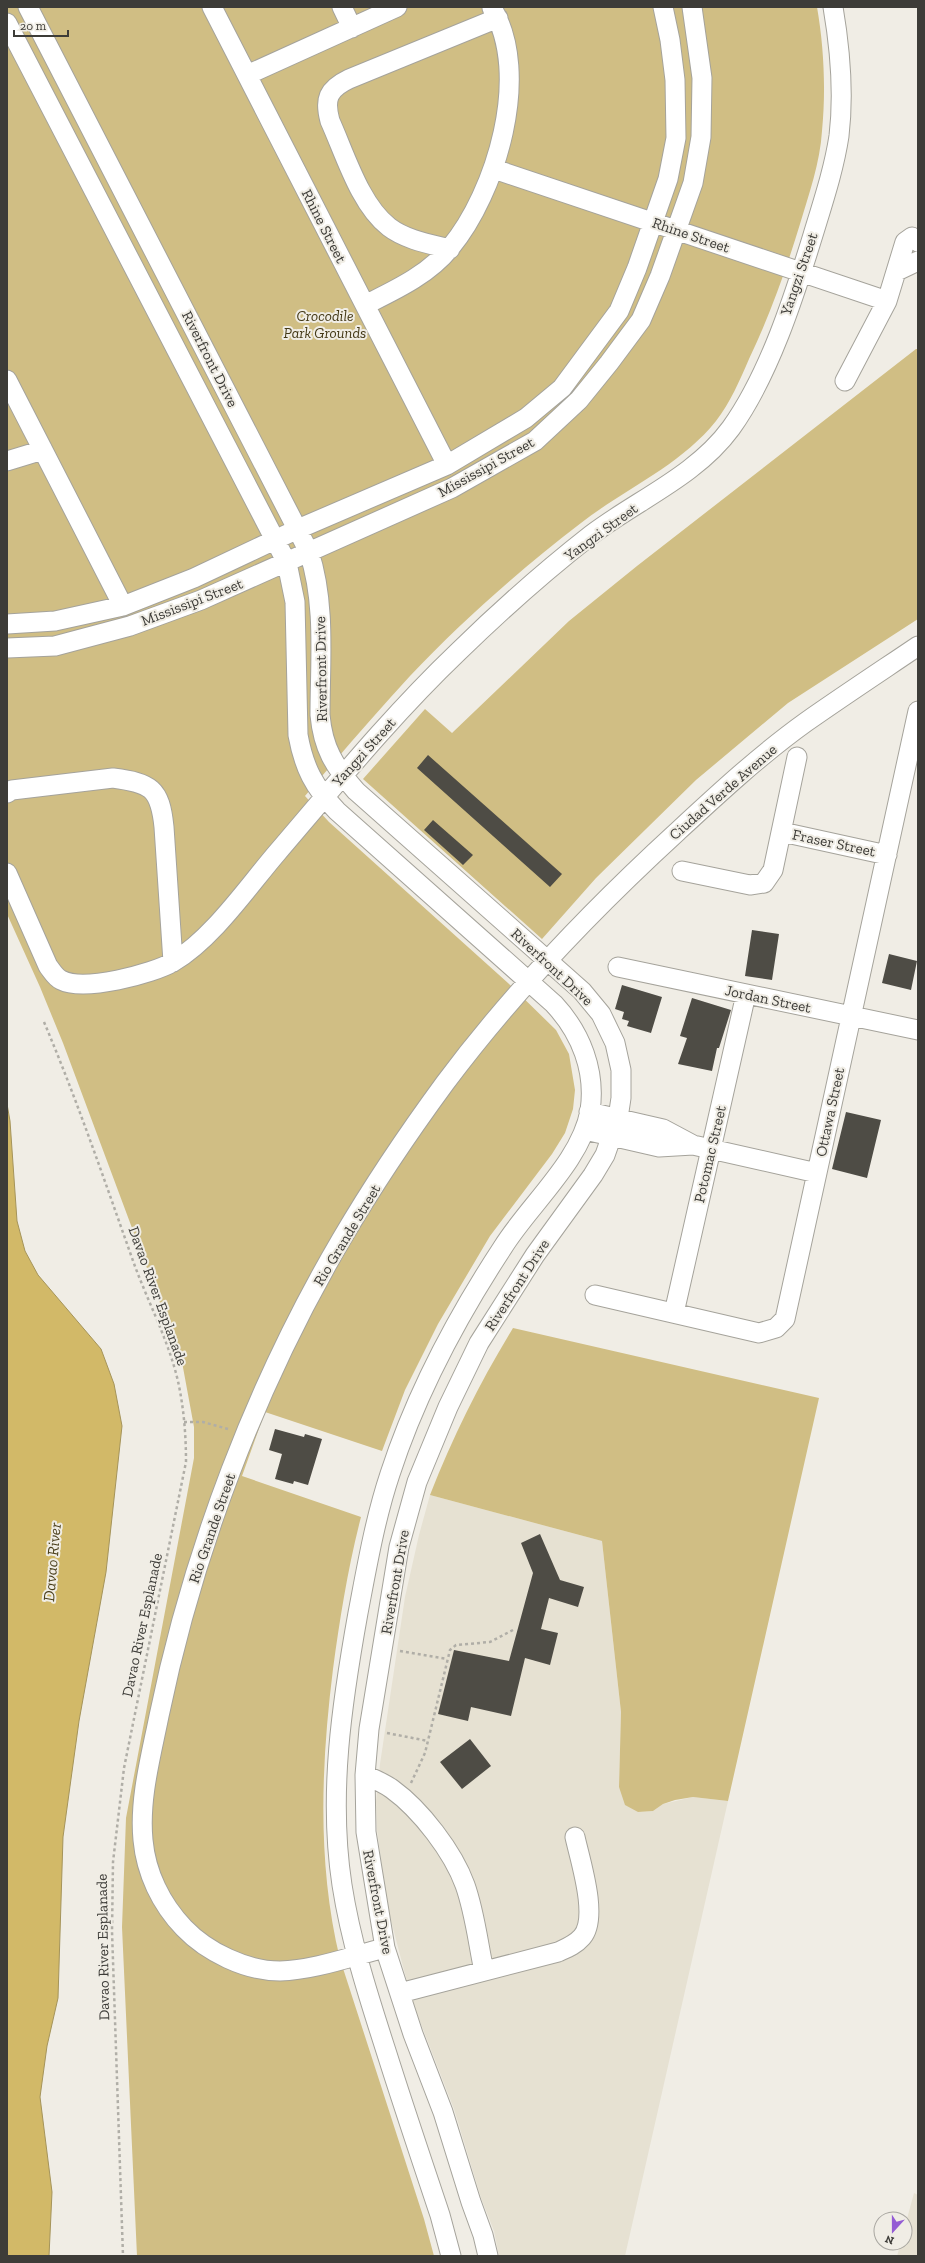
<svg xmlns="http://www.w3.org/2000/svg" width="925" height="2263" font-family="'Zilla Slab',serif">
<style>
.built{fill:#e6e1d2}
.green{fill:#d0be84}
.water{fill:#d2b968;stroke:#a5945a}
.building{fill:#4e4c45}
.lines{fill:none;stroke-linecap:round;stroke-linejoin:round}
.minor-casing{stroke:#a5a39b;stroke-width:21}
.path{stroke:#b0aea7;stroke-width:2.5;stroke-dasharray:3 3;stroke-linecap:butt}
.minor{stroke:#fff;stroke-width:19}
.labels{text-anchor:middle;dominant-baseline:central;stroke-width:4;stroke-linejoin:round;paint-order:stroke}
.street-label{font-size:15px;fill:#3d3c38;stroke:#f0ede5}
.park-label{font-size:15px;font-style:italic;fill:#433815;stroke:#f0ede5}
.water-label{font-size:16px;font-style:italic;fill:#493e1a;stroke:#f0ede5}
</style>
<rect width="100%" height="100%" fill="#f0ede5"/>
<path class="built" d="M430,1495l172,46 19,171 -2,75 19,25 15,-1 10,-7 30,-7 35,4 -103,455h-126l-5,-25 -13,-33 -27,-89 -42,-108 -25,-96 -10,-75 -1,-29 4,-37 25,-167 14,-62z
M914,2193l4,2v61h-21l4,-13h4v-17z"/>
<path class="green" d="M7,7h810c7,40 9,83 5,124 -2,32 -13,63 -22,93 -14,46 -30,91 -51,135 -9,21 -19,44 -33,62 -36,45 -90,67 -135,102 -60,46 -119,98 -171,153 -36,39 -71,80 -105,120l24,26 179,161 48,47 13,24 6,36 -2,19 -8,24 -13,21 -62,82 -52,88 -33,66 -23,61 -117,-39 -23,64 119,41c-13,50 -21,101 -28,152 -12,96 -16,196 7,290l84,260 10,37h-297l-15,-329 4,-109 68,-360v-31l-12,-65 -119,-319 -23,-56 -33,-73z
M916,349h2v270l-130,84 -92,77 -100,98 -54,61 -179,-160 62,-70 27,24 117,-112 68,-55z
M513,1328l306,70 -91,403 -35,-4 -18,3 -12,4 -10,7 -15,1 -13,-7 -6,-18 2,-75 -19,-171 -172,-46c23,-59 50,-113 83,-167z"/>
<path class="water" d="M7,1104l3,17 7,100 8,30 13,24 63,74 13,35 8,42 -16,146 -27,149 -16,116 -5,161 -11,48 -7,51 12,95 -3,64h-42z"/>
<path class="building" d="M428,755l134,119 -12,13 -133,-119z
M433,820l40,35 -10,10 -39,-35z
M752,930l27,4 -7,46 -27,-4z
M889,954l28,7 -6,29 -29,-7z
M622,985l40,12 -11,36 -24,-7 2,-5 -7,-2 2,-7 -9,-3z
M692,998l39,12 -12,38h-2l-5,23 -34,-7 9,-26 -7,-2z
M846,1112l35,8 -14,58 -35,-9z
M275,1429l29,8 1,-3 17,5 -14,46 -14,-4 -1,3 -18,-5 7,-25 -13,-4z
M540,1534l20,46 24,7 -6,20 -29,-9 -8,31 17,4 -8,32 -25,-7 -14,58 -40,-9 -3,14 -30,-7 16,-64 55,11 24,-88 -12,-30z
M470,1739l21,27 -29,23 -22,-27z"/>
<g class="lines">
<defs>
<path id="minor" d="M28,7l281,545c17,52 11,109 11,163 3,33 14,51 36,76l226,200 19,23 14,29 6,27v28l-3,20 -13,37 -12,20 -58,80 -56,88 -31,64 -31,75 -18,65 -30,182 -4,46 1,57 19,116 28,86 30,78 28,90 12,33 5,21
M212,7l235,458
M342,7l10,21
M7,23l280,540 8,39 3,133c6,33 16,52 39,76l217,193c27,29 42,67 36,107 -9,50 -61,94 -87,136 -46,70 -87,147 -113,227 -15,45 -23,92 -32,139 -16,89 -30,181 -16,272 9,58 27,113 45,169 17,54 35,107 53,161l11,41
M247,75l150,-68
M494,169l393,132
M450,249c-20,-5 -44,-9 -61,-22 -29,-22 -44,-73 -59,-106 -6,-22 -2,-32 19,-42l149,-61
M897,271l21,-10
M365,305c30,-15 63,-30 85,-57 46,-55 82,-174 42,-240
M7,380l116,226
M845,381l42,-80 18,-59 7,-5 6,5
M7,461l36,-11
M7,624l48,-3 68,-15 71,-28 104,-49 149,-64 79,-47 36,-30 57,-77 18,-43 31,-89 8,-41 -1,-58 -5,-40 -7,-33
M7,648l48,-2 75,-20 71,-26 251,-112 83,-47 44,-41 30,-37 32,-43 19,-44 33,-93 8,-46 1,-59 -10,-71
M7,793l5,-3 101,-12c38,5 47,10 51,49l9,135
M782,832l105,23
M682,871l68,14 14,-2 9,-13 24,-113
M7,873l41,93c4,5 7,11 13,14 23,12 91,-6 112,-18 39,-23 74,-74 103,-108 59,-69 117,-140 182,-202 42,-41 87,-81 133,-117 46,-35 105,-59 140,-107 38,-53 63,-131 82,-193 10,-33 21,-66 26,-99 5,-42 1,-88 -6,-129
M618,967l300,63
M589,1112l74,17 30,16
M585,1130l74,17 34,-2 124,28
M595,1295l164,38 17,-5 9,-9 133,-608
M674,1313l72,-319
M365,1775c9,4 19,8 27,14 29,21 61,63 73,96 10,28 13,58 19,86
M385,1948c-33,8 -70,22 -105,23 -34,0 -73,-19 -96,-43 -23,-24 -38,-55 -41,-88 -4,-41 8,-84 16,-124 34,-165 97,-331 182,-476 31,-53 68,-108 104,-157 68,-91 148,-174 232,-251 41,-38 83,-77 129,-110 37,-26 75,-51 112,-76
M400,1993l158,-41c9,-4 17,-7 24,-15 17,-19 -2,-77 -7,-100"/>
</defs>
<use href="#minor" class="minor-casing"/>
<path class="path" d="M44,1022c33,78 60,157 88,236 15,43 38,84 47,128 5,25 7,50 7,76l-62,306 -11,94 -1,69 11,325
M184,1422h19l25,7
M400,1651l47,8
M387,1733l41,8
M411,1783l14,-30 25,-103 6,-5 34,-3 23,-12"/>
<use href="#minor" class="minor"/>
</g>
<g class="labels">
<g class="street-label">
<text transform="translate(324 226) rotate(63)">Rhine Street</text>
<text transform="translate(691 235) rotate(19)">Rhine Street</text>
<text transform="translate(799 274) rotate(-71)">Yangzi Street</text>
<text transform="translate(210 359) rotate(63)">Riverfront Drive</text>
<text transform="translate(486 467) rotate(-29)">Mississipi Street</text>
<text transform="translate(601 532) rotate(-36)">Yangzi Street</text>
<text transform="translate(192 602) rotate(-21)">Mississipi Street</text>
<text transform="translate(321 669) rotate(-91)">Riverfront Drive</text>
<text transform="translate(364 752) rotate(-48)">Yangzi Street</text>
<text transform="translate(723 792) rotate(-41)">Ciudad Verde Avenue</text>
<text transform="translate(834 843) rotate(12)">Fraser Street</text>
<text transform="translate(552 967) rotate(43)">Riverfront Drive</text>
<text transform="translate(768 999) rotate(12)">Jordan Street</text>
<text transform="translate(830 1112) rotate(-78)">Ottawa Street</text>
<text transform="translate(710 1154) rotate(-77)">Potomac Street</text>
<text transform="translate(347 1235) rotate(-59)">Rio Grande Street</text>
<text transform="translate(517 1285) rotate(-57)">Riverfront Drive</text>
<text transform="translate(158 1296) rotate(70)">Davao River Esplanade</text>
<text transform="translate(212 1528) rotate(-71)">Rio Grande Street</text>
<text transform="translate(395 1582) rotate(-80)">Riverfront Drive</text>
<text transform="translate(142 1625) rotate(-78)">Davao River Esplanade</text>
<text transform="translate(378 1902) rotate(79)">Riverfront Drive</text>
<text transform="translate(103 1947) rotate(-91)">Davao River Esplanade</text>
</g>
<g class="park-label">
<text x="325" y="316">Crocodile<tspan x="325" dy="17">Park Grounds</tspan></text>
</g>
<g class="water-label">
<text transform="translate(52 1562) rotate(-85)">Davao River</text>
</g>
</g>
<rect width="925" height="2263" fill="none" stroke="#3d3c38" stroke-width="16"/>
<g transform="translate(893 2231) rotate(201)"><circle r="19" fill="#f0ede5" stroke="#a8a6a0"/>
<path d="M0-3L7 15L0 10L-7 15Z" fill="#945cd4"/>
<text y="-6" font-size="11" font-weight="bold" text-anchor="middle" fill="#3d3c38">N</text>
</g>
<path d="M14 30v6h54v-6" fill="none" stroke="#3d3c38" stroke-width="2"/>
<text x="20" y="30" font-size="12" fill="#3d3c38" stroke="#f0ede5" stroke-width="3" paint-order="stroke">20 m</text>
</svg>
